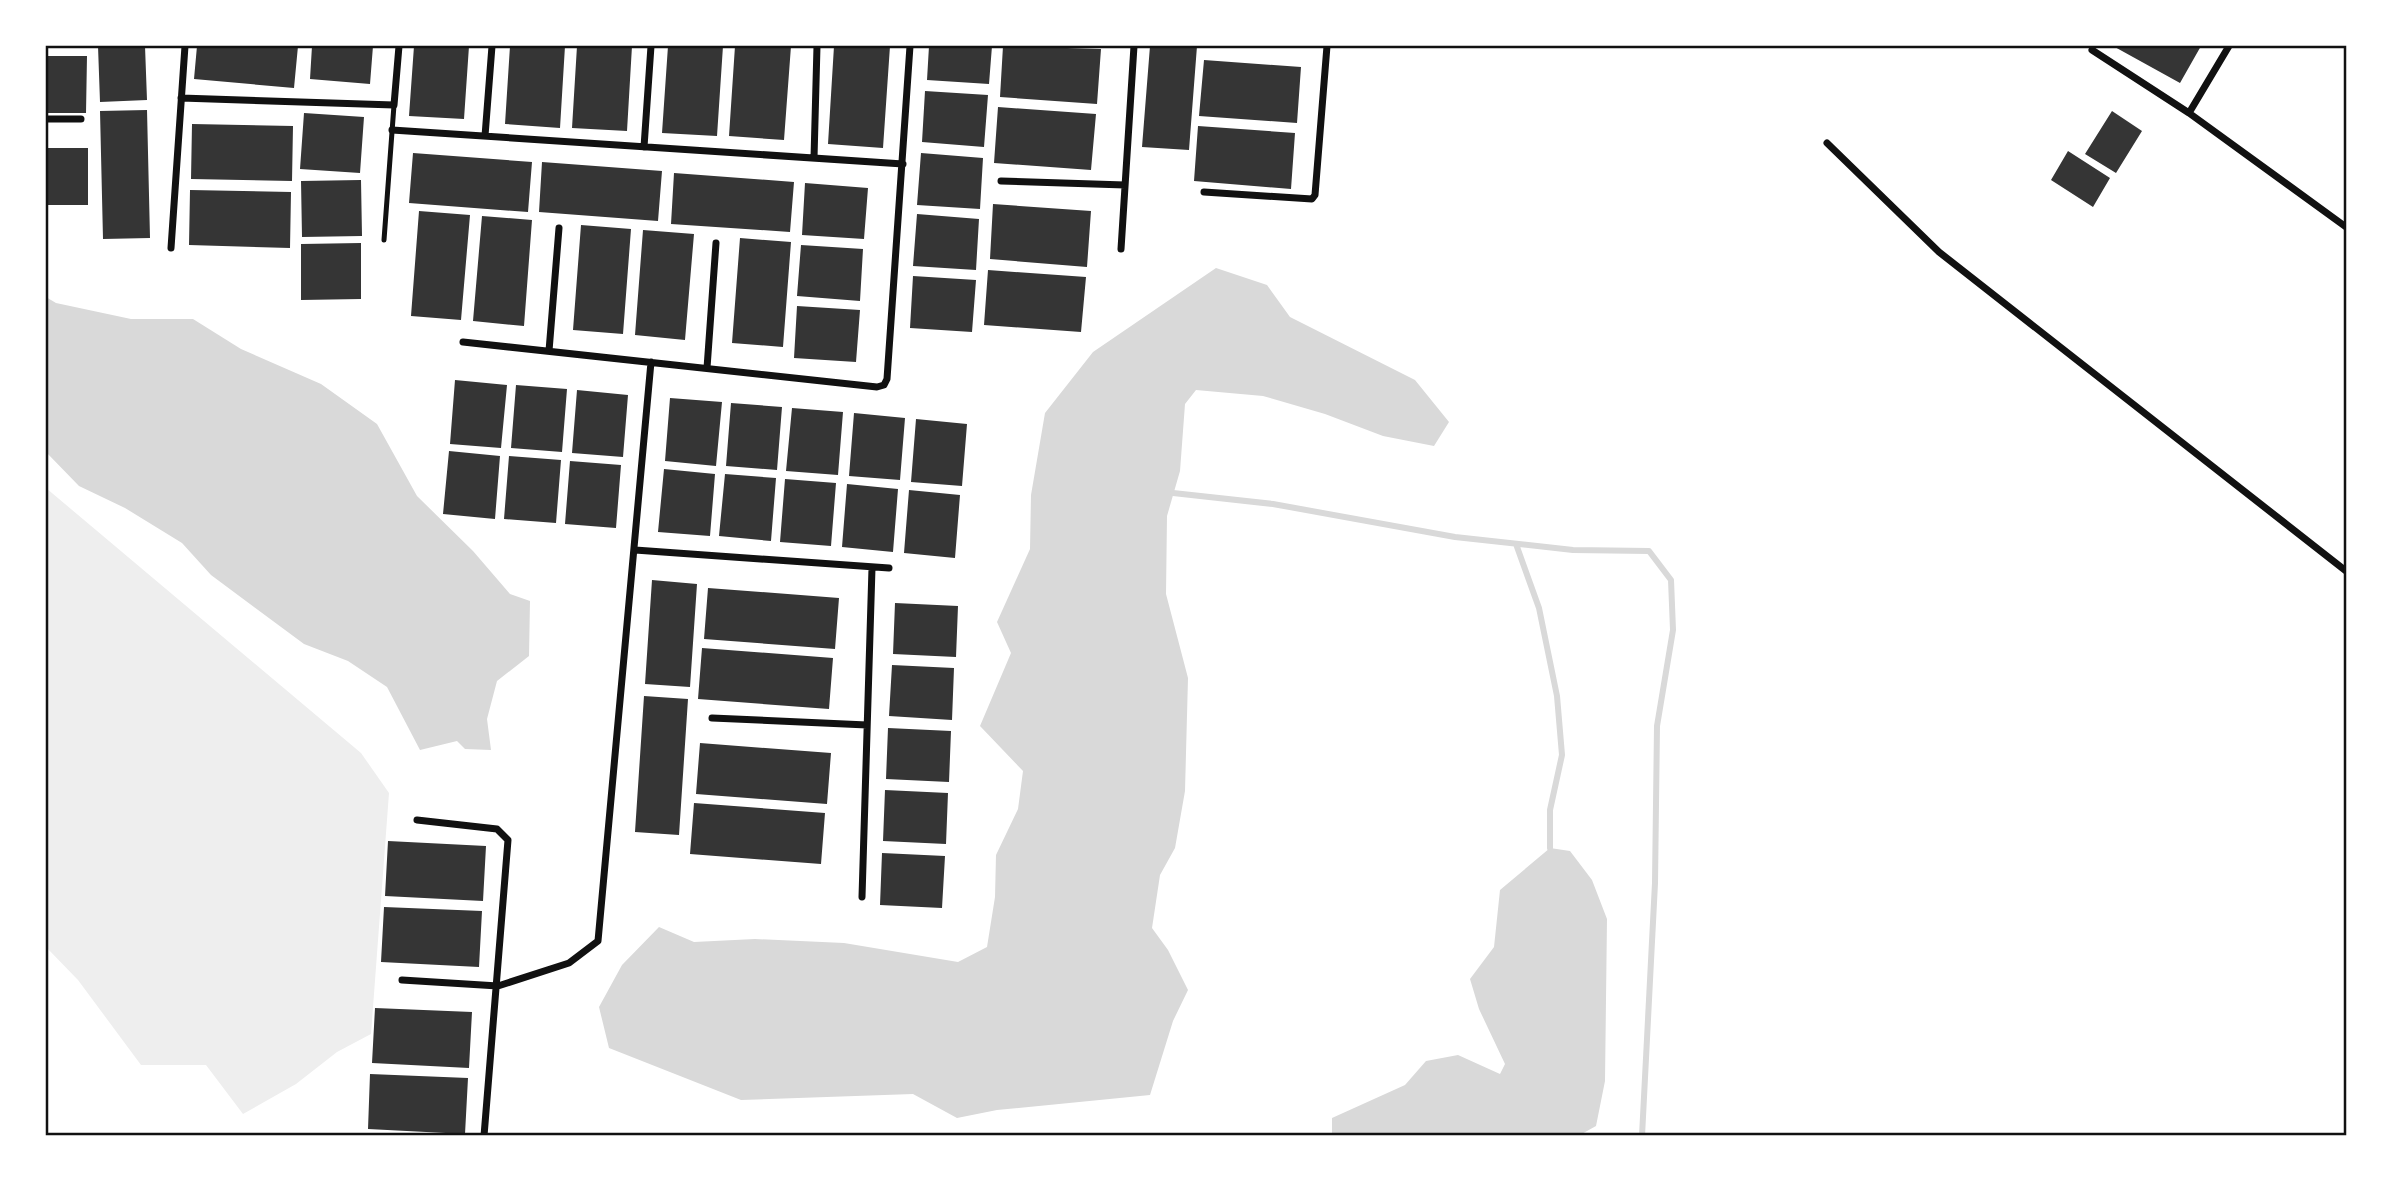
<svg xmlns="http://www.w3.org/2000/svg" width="2392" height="1181" font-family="Barlow,sans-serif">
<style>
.green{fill:#eee}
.water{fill:#d9d9d9}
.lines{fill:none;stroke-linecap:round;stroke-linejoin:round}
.stream{stroke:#d9d9d9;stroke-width:6}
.building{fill:#353535}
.service{stroke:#111;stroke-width:5}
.minor{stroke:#111;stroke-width:7}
.neatline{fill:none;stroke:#111;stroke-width:2.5}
</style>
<rect width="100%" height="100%" fill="#fff"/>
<path class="green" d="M46,488l315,265 28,40 -18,241 -34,18 -41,32 -53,30 -37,-49h-65l-63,-85 -32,-33z"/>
<path class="water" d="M1216,268l51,17 23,32 125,63 34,42 -15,24 -51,-10 -58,-22 -62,-18 -67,-6 -11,14 -5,67 -13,45 -1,78 22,84 -3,113 -10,57 -15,27 -8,53 16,22 20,40 -15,31 -23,74 -153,15 -40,8 -44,-24 -172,6 -132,-52 -10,-41 23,-42 37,-38 35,15 61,-3 89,4 114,19 29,-15 8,-50 1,-42 22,-46 5,-38 -43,-45 31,-73 -14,-31 33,-73 1,-54 14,-82 48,-61z
M46,297l10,6 75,16h62l48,30 80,35 56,40 40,72 56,55 37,43 20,7 -1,55 -32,25 -10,38 4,31 -26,-1 -8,-8 -37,9 -33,-63 -39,-26 -44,-17 -93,-69 -29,-32 -57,-35 -46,-22 -33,-34z
M1550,848l20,3 22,29 15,39 -2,162 -9,45 -18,10 -246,-1v-17l73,-33 21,-24 32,-6 42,19 5,-10 -26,-55 -9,-30 24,-32 6,-57z"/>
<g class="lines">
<path class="stream" d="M1173,493l100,11 182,33 118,13 76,1 22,29 2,50 -16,96 -2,157 -13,253
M1516,544l23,64 18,88 5,59 -12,55v38"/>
</g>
<path class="building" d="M98,46h47l2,54 -47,2z
M197,46h101l-4,42 -100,-9z
M312,46h61l-3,38 -60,-5z
M414,46h55l-5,73 -55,-3z
M510,46h55l-5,82 -55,-4z
M577,46h55l-5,85 -55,-3z
M668,46h55l-6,90 -55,-3z
M735,46h56l-7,94 -55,-4z
M834,46h56l-7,102 -55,-4z
M929,46h63l-3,38 -62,-4z
M1003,46l98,3 -4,55 -97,-7z
M1150,46h47l-8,104 -47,-3z
M2113,46h88l-21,37z
M46,56h41l-1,57h-40z
M1204,60l97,7 -4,56 -98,-7z
M925,91l63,4 -4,52 -62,-5z
M998,107l98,7 -5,56 -97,-7z
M147,110l3,128 -47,1 -3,-128z
M2112,111l30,20 -26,42 -31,-19z
M304,113l60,4 -4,56 -60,-4z
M192,124l101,2 -1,55 -101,-2z
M1198,126l97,7 -4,56 -97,-8z
M46,148h42v57h-42z
M2068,151l42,27 -17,29 -42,-27z
M413,153l119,9 -4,50 -119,-9z
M921,153l62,5 -3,51 -63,-4z
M542,162l120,9 -4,50 -119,-9z
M674,173l120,9 -4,50 -119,-8z
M361,180l1,56 -60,1 -1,-56z
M805,183l63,5 -4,51 -62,-4z
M190,190l101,2 -1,56 -101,-3z
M993,204l98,7 -4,56 -97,-8z
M419,211l51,4 -9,105 -50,-4z
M917,214l62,5 -3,51 -63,-4z
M482,216l50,4 -8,106 -51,-5z
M581,225l50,4 -8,105 -50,-4z
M643,230l51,4 -9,106 -50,-5z
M740,238l51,4 -8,105 -51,-4z
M361,243v56l-60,1v-56z
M801,245l62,4 -3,52 -63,-5z
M988,270l98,7 -5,55 -97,-7z
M913,276l63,4 -4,52 -62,-4z
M797,306l63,4 -4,52 -62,-4z
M455,380l52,5 -6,63 -51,-4z
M516,385l51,4 -5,63 -51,-4z
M577,390l51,5 -5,62 -51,-4z
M670,398l52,4 -6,64 -51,-5z
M731,403l51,4 -5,63 -51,-4z
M792,408l51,4 -5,63 -52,-4z
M854,413l51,5 -5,62 -51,-4z
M916,419l51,5 -5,62 -51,-4z
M449,451l51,5 -5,63 -52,-5z
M509,456l52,4 -5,63 -52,-4z
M570,461l51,4 -5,63 -51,-4z
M664,469l51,5 -5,62 -52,-4z
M725,474l51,4 -5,63 -52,-5z
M785,479l51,4 -5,63 -51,-4z
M847,484l51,5 -5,63 -51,-5z
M909,490l51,5 -5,63 -51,-5z
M652,580l45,4 -7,103 -45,-3z
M708,588l131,10 -4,51 -131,-10z
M895,603l63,3 -2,51 -63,-3z
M702,648l131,10 -4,51 -131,-10z
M892,665l62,3 -2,52 -63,-4z
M644,696l44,3 -9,136 -44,-3z
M888,728l63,3 -2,51 -63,-3z
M700,743l131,10 -4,51 -131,-10z
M885,790l63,3 -2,51 -63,-3z
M694,803l131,10 -4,51 -131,-10z
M388,841l98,5 -3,55 -98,-5z
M882,853l63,3 -3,52 -62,-3z
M384,907l98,4 -3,56 -98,-5z
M375,1008l97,4 -3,56 -97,-5z
M370,1074l98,4 -3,56 -97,-5z"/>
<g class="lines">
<path class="service" d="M384,240l10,-135"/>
<path class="minor" d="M2092,50l97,63 157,114
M181,98l213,7 5,-59
M2189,113l40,-67
M46,119h35
M392,130l511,34
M485,136l7,-90
M1827,143l112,109 407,319
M644,147l7,-101
M814,158l3,-112
M1001,181l124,4
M1204,192l108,7 3,-4 12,-149
M171,248l14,-202
M1121,249l13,-203
M463,342l414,45 7,-2 3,-6 23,-333
M549,351l10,-123
M707,368l9,-125
M635,550l254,18
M712,718l155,7
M417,820l80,9 11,11 -24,296
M862,897l10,-329
M402,980l96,6 71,-23 29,-22 53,-579"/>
</g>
<rect width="2392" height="1181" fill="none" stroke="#ffffff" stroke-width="94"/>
<rect x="47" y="47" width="2298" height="1087" class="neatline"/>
</svg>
